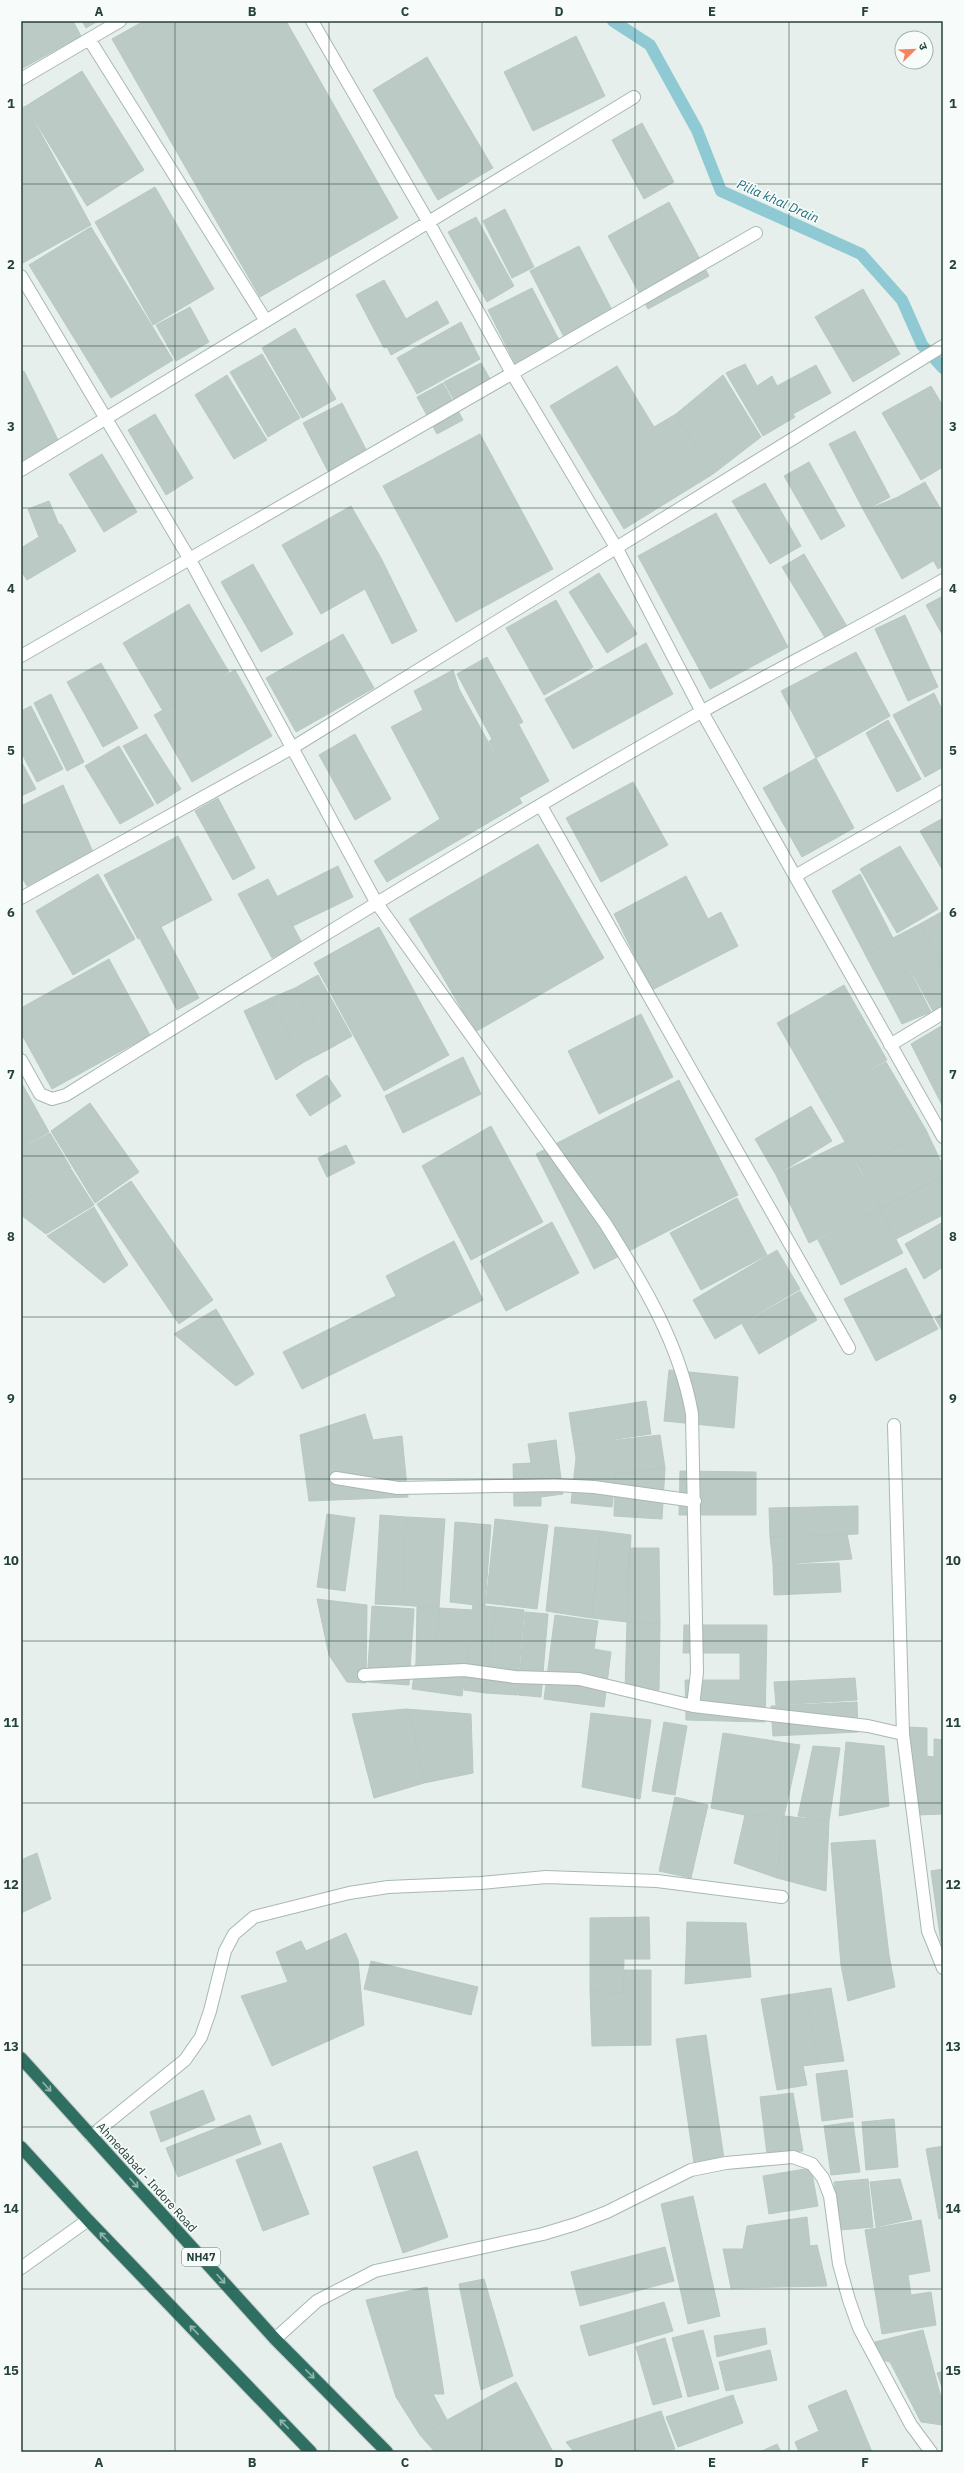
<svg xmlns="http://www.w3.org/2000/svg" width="964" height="2473" font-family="'IBM Plex Sans','Noto Sans Devanagari',sans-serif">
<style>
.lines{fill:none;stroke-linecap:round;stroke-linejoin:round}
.stream{stroke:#8ec9d4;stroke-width:12}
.building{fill:#bbcac4;stroke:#b8c9c2}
.minor-casing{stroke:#a8b8b2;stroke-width:14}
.highway-casing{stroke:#c2cac8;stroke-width:14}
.minor{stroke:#fff;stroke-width:12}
.highway{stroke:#2f6f62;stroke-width:12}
.oneway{stroke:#93b5ae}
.grid{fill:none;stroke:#24423a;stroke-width:1;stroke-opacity:0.55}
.labels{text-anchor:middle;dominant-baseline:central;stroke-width:3.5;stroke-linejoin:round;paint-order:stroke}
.shield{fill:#f7fbf9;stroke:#637a73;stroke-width:1}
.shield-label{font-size:11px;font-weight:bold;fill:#24423a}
.street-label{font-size:12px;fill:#24423a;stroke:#f7fbf9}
.water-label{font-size:13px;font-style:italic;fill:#1c6f80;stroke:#f7fbf9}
.neatline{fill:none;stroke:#24423a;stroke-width:1.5}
.grid-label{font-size:13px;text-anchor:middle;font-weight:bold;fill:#24423a}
</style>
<rect width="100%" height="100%" fill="#e6efeb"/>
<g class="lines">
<path class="stream" d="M613,21l37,24 47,85 24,61 140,63 41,46 20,45 21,23"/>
</g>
<path class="building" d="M21,21h52l8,15 -60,33z
M82,21h16l-12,7z
M144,21h142l112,197 -138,79 -148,-258z
M576,36l29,60 -72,35 -29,-59z
M427,57l66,111 -55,32 -65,-110z
M82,71l62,99 -57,36 -61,-100z
M26,106l65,119 -70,39v-156z
M642,123l32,59 -30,17 -32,-59z
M155,187l59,102 -61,36 -58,-103z
M669,202l40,74 -61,33 -40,-73z
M505,209l29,58 -22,11 -29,-57z
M476,217l38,69 -27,16 -39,-70z
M91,227l82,133 -62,38 -82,-133z
M579,246l34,66 -49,25 -34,-66z
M384,280l22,39 31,-18 12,22 -58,32 -4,-8 -3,1 -28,-53z
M532,288l28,54 -41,29 -31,-61z
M863,289l37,65 -47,28 -38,-65z
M190,307l19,35 -33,19 -20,-36z
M461,322l19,37 -63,35 -20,-36z
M295,328l41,71 -34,19 -40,-70z
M262,354l38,64 -32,19 -38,-65z
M481,363l9,16 -36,21 -10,-18z
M745,364l12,22 15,-10 5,10 39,-21 15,28 -38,21 2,3 -32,19 -37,-63z
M617,366l37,61 22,-13 37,60 -89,55 -74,-123z
M24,371l35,71 -38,19v-88z
M227,375l40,65 -33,19 -39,-64z
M723,375l38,62 -48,37 -37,-60z
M443,383l20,37 -26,14 -20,-37z
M931,386l12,20v61l-22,13 -39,-67z
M342,403l30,58 -39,20 -30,-58z
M155,414l38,64 -27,17 -38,-65z
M855,431l35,66 -26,14 -35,-67z
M480,434l73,135 -97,53 -73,-136z
M102,454l35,58 -33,20 -35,-58z
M809,462l36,64 -24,14 -37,-64z
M925,482l18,31v53l-5,3 -40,-72z
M765,483l36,63 -31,18 -38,-63z
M898,497l35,64 -31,18 -38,-68z
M49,501l10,24 2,-1 15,27 -49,29 -6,-9v-23l18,-11 -11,-28z
M351,506l30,52 36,73 -25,13 -27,-55 -44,25 -39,-69z
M716,513l72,134 -78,42 -72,-133z
M804,554l44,74 -21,13 -45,-74z
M253,564l40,70 -32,18 -40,-70z
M599,573l38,61 -30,19 -38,-61z
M943,596v40l-17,-31z
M556,600l37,67 -49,28 -38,-67z
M189,604l40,68 -66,39 -40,-68z
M905,615l33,72 -30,14 -33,-72z
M343,634l31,54 -78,44 -30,-54z
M646,643l27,51 -100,55 -28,-50z
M856,652l34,64 -74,42 -35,-67z
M487,657l36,65 -31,17 -35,-65z
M101,663l37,65 -35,19 -36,-65z
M235,670l37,66 -80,46 -38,-67z
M453,670l6,19 63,114 -135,79 -13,-21 66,-42 -49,-92 32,-17 -9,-19z
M934,693l9,19v55l-18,10 -32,-62z
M51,694l33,68 -17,9 -33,-68z
M31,706l32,63 -26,13 -16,-30v-41z
M888,720l33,59 -24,13 -31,-59z
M519,725l30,56 -30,17 -30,-57z
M146,734l35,55 -24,15 -34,-58z
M355,734l36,65 -36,21 -36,-65z
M119,746l35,59 -34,19 -35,-58z
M816,758l38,70 -52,29 -39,-69z
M21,761l15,28 -15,7z
M633,782l35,63 -67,37 -35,-64z
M63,785l30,67 -66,34 -6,-10v-70z
M218,798l37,70 -22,12 -38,-69z
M943,818v53l-23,-40z
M178,836l34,64 -74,39 -34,-64z
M538,844l66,114 -129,74 -66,-113z
M900,846l38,63 -41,24 -37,-64z
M338,866l15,31 -60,29 -15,-30z
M98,874l37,65 -62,36 -37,-64z
M860,874l33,64 -27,18 -34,-65z
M686,876l22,43 13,-7 17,34 -86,44 -38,-76z
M268,879l34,64 -30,15 -34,-64z
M943,911v56l-23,-43z
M920,924l23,44v37l-10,6 -40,-73z
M161,927l38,71 -22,12 -37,-71z
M379,927l70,128 -65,36 -70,-128z
M893,938l38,74 -29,12 -36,-68z
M109,959l41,76 -98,54 -31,-56v-25z
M318,975l34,61 -23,13 -34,-61z
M844,985l43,75 -67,38 -43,-75z
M295,988l34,61 -25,13 -33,-64z
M271,998l33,64 -28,18 -32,-69z
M641,1014l32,63 -74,37 -31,-63z
M943,1025v82l-32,-63z
M463,1057l18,37 -78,39 -18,-37z
M886,1062l40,68 -66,38 -40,-70z
M327,1075l14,21 -31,20 -14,-21z
M679,1080l59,115 -144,74 -58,-115z
M21,1082l28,50 -28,16z
M90,1103l49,69 -44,31 -44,-72z
M811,1106l21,35 -56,34 -21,-36z
M491,1126l52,96 -72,38 -49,-94z
M926,1130l17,36v10l-63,33 -20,-41z
M50,1133l21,35 -50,30v-49z
M845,1142l35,67 -71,34 -33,-68z
M346,1145l9,18 -28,14 -9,-19z
M71,1169l23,36 -48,29 -25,-19v-16z
M943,1176v39l-47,24 -16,-30z
M131,1181l82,119 -34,24 -82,-120z
M737,1198l30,57 -66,35 -31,-57z
M94,1207l34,58 -24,18 -57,-47z
M880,1209l23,44 -62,32 -23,-45z
M552,1222l27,51 -73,38 -26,-50z
M943,1222v45l-19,12 -19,-35z
M454,1241l29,59 -181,89 -19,-37 113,-56 -10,-20z
M777,1250l23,39 -85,50 -22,-39z
M906,1268l32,61 -62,32 -32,-62z
M800,1291l17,29 -58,34 -17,-30z
M216,1309l38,65 -18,12 -62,-52z
M943,1313v19l-8,-14z
M669,1370l69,7 -4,51 -70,-7z
M646,1401l5,33 -77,11 -5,-32z
M365,1414l8,26 29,-4 6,61 -99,4 -9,-66z
M660,1435l5,33 -50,6 -3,33 -41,-4 5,-45 -2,-13z
M556,1440l7,54 -22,3v9h-27l-1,-42 18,-1 -3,-19z
M665,1468l-3,51 -48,-3 1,-42z
M680,1471l76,1v43h-77z
M858,1506v28l-88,3 -1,-29z
M327,1514l28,4 -10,73 -28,-4z
M380,1515l26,2 -4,88 -27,-1z
M406,1517l39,2 -6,89 -37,-3z
M495,1519l53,6 -11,84 -51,-6z
M455,1522l36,3 -6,81 -35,-4z
M555,1527l45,4 -8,87 -46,-7z
M600,1531l31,4 -4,87 -35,-4z
M847,1534l5,25 -79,6 -3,-28z
M629,1548h30l1,75 -33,-1z
M839,1563l2,29 -67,3 -1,-30z
M317,1599l50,6 -1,78 -19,-1 -18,-27z
M473,1605l22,2 -9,86 -22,-3 5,-46 -32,-2 2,-34 33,2z
M372,1606l42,3 -5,76 -42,-3z
M417,1607l22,1 -2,34 32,2 -7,52 -50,-7 4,-27z
M495,1607l29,3 -7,85 -31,-2z
M525,1612l23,2 -7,83 -23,-2z
M555,1615l43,6 -4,28 17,3 -7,55 -60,-8z
M627,1622l33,1 -1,67h-34z
M684,1625h83l-2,97 -79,-2 -1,-40h55v-27h-57z
M855,1678l2,22 -81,5 -2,-23z
M857,1702l1,30 -85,4 -2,-30z
M406,1709l65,5 2,59 -49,10 -9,-46z
M406,1709l9,28 9,46 -50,15 -22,-84z
M591,1713l60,7 -11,79 -58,-12z
M664,1722l23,4 -12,69 -23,-4z
M909,1727l18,1v28l7,1v-18l9,1v74l-27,1z
M723,1733l77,12 -16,71 -39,-1 -34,-7z
M846,1742l38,4 5,60 -50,10z
M813,1746l27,2 -11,73 -31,-5z
M675,1797l33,8 -17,73 -32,-7z
M745,1815l39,1 -7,62 -43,-15z
M784,1816l45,5 -3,70 -49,-13z
M875,1840l14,115 6,32 -47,14 -7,-36 -10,-122z
M37,1853l14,46 -30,14v-53z
M943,1869v74h-2l-10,-72z
M649,1917l1,42h-26l-1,34 -33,-2v-73z
M687,1922l59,1 5,54 -66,7z
M346,1933l12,27 6,65 -92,41 -31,-70 47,-14 -12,-30 25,-11 5,10z
M371,1961l107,26 -7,28 -107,-26z
M624,1970h27v75l-59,1 -2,-55 33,2z
M831,1988l13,73 -26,3 -12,-72z
M806,1992l12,72 -15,2 4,19 -30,5 -16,-91z
M706,2035l18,124 -30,4 -18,-124z
M847,2070l6,47 -31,4 -6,-47z
M203,2090l12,30 -54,22 -11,-30z
M793,2093l10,58 -36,3 -7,-57z
M250,2115l11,29 -83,33 -12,-29z
M894,2119l4,48 -32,3 -4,-48z
M853,2122l7,50 -29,3 -7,-49z
M281,2143l28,71 -46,17 -27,-71z
M943,2146v72l-4,1 -13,-70z
M417,2151l31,86 -45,16 -30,-86z
M811,2168l7,38 -49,8 -6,-38z
M868,2179l5,48 -33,3 -6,-48z
M900,2179l12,40 -36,8 -6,-45z
M693,2196l27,120 -32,8 -27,-120z
M807,2217l3,29 7,-1 10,41 -96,2 -8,-39h20l4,-23z
M921,2220l9,51 -22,4 3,20 20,-3 5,33 -54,9 -17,-104z
M665,2247l9,34 -94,25 -9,-34z
M484,2279l29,97 -32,14 -22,-106z
M427,2287l17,107h-11l14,26 -27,15 -24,-38 -30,-97z
M664,2302l9,29 -84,25 -9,-30z
M765,2328l2,16 -50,13 -3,-21z
M703,2330l16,59 -31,8 -16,-59z
M923,2330l20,75v20l-22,-3 -31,-60 -11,-3 -4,-17z
M665,2338l17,59 -29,8 -17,-58z
M770,2350l7,30 -51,11 -7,-29z
M943,2371v19l-6,-17z
M516,2382l37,70h-118l-15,-17z
M846,2390l26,62h-73l-4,-10 24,-11 -11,-25z
M733,2395l10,28 -65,24 -12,-30z
M661,2411l14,38 -14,3h-87l-8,-10z
M777,2444l4,8h-21z"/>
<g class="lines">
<defs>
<path id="minor" d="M312,21l117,202 83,150 105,176 85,163 241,425
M89,39l177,282
M21,79l99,-58
M21,276l168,282 187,344 229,321c37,59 75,121 87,191l5,258 -4,34 -114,-27 -64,-2 -51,-7 -100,5
M21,470l613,-373
M21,656l735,-423
M541,806l308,542
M795,876l148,-85
M21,898l271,-150 651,-402
M890,1045l53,-32
M21,1060l19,34 12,5 14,-4c210,-131 420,-261 635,-383 80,-45 162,-86 242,-132
M894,1425l9,309
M336,1478l62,10 157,-3 39,2 101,14
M693,1706l175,20 35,8 25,197 15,37
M91,2136l94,-76 16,-23 9,-26 15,-60 9,-17 20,-17 95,-24 39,-6 93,-4 65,-6 111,4 125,16
M21,2268l67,-48
M275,2339l42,-38 58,-30 168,-37 33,-10 31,-12 84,-42 35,-7 67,-6 19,7 11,14 7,18 9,68 10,36 10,28 52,97 20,27"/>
<path id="highway" d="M21,2058l254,281 112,113
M21,2147l67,73 223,232"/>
</defs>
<use href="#minor" class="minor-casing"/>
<use href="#highway" class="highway-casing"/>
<use href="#minor" class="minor"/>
<use href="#highway" class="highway"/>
</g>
<defs><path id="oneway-shaft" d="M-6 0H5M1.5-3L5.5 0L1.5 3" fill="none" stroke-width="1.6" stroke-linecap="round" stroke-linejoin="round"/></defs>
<g class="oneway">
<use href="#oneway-shaft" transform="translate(47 2087) rotate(48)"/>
<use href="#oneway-shaft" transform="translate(134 2183) rotate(48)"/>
<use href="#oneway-shaft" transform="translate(104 2237) rotate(-134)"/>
<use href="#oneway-shaft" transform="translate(221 2279) rotate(48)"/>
<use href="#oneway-shaft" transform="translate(194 2330) rotate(-134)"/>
<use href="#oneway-shaft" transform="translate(310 2374) rotate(45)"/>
<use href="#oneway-shaft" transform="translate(284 2424) rotate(-134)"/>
</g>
<path class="grid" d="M175,21v2431M329,21v2431M482,21v2431M635,21v2431M789,21v2431M21,184h922M21,346h922M21,508h922M21,670h922M21,832h922M21,994h922M21,1156h922M21,1317h922M21,1479h922M21,1641h922M21,1803h922M21,1965h922M21,2127h922M21,2289h922"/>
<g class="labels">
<rect class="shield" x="182" y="2248" width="38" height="18" rx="3"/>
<g class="shield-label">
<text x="201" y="2257">NH47</text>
</g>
<g class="street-label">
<text transform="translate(147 2177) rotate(48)">Ahmedabad - Indore Road</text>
</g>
<g class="water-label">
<text transform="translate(778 201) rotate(24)">Pilia khal Drain</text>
</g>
</g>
<rect width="964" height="2473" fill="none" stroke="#f7fbf9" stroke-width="44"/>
<g transform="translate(914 50) rotate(67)"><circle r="19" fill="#f7fbf9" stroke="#a3b1ad"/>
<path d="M0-3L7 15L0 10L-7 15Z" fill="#f4845f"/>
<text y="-6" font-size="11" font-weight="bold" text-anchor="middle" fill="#24423a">उ</text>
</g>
<rect x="22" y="22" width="920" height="2429" class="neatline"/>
<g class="grid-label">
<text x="99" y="16">A</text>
<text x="252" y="16">B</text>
<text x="405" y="16">C</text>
<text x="559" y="16">D</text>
<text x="712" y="16">E</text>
<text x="865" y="16">F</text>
<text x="11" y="108">1</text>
<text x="953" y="108">1</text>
<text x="11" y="269">2</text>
<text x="953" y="269">2</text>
<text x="11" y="431">3</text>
<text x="953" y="431">3</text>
<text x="11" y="593">4</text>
<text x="953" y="593">4</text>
<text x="11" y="755">5</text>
<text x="953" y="755">5</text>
<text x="11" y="917">6</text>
<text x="953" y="917">6</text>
<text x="11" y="1079">7</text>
<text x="953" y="1079">7</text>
<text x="11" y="1241">8</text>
<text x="953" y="1241">8</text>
<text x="11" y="1403">9</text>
<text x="953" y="1403">9</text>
<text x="11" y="1565">10</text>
<text x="953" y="1565">10</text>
<text x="11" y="1727">11</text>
<text x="953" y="1727">11</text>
<text x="11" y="1889">12</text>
<text x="953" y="1889">12</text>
<text x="11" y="2051">13</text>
<text x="953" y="2051">13</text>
<text x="11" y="2213">14</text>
<text x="953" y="2213">14</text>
<text x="11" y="2375">15</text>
<text x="953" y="2375">15</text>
<text x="99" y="2467">A</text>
<text x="252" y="2467">B</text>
<text x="405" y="2467">C</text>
<text x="559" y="2467">D</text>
<text x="712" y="2467">E</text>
<text x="865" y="2467">F</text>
</g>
</svg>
